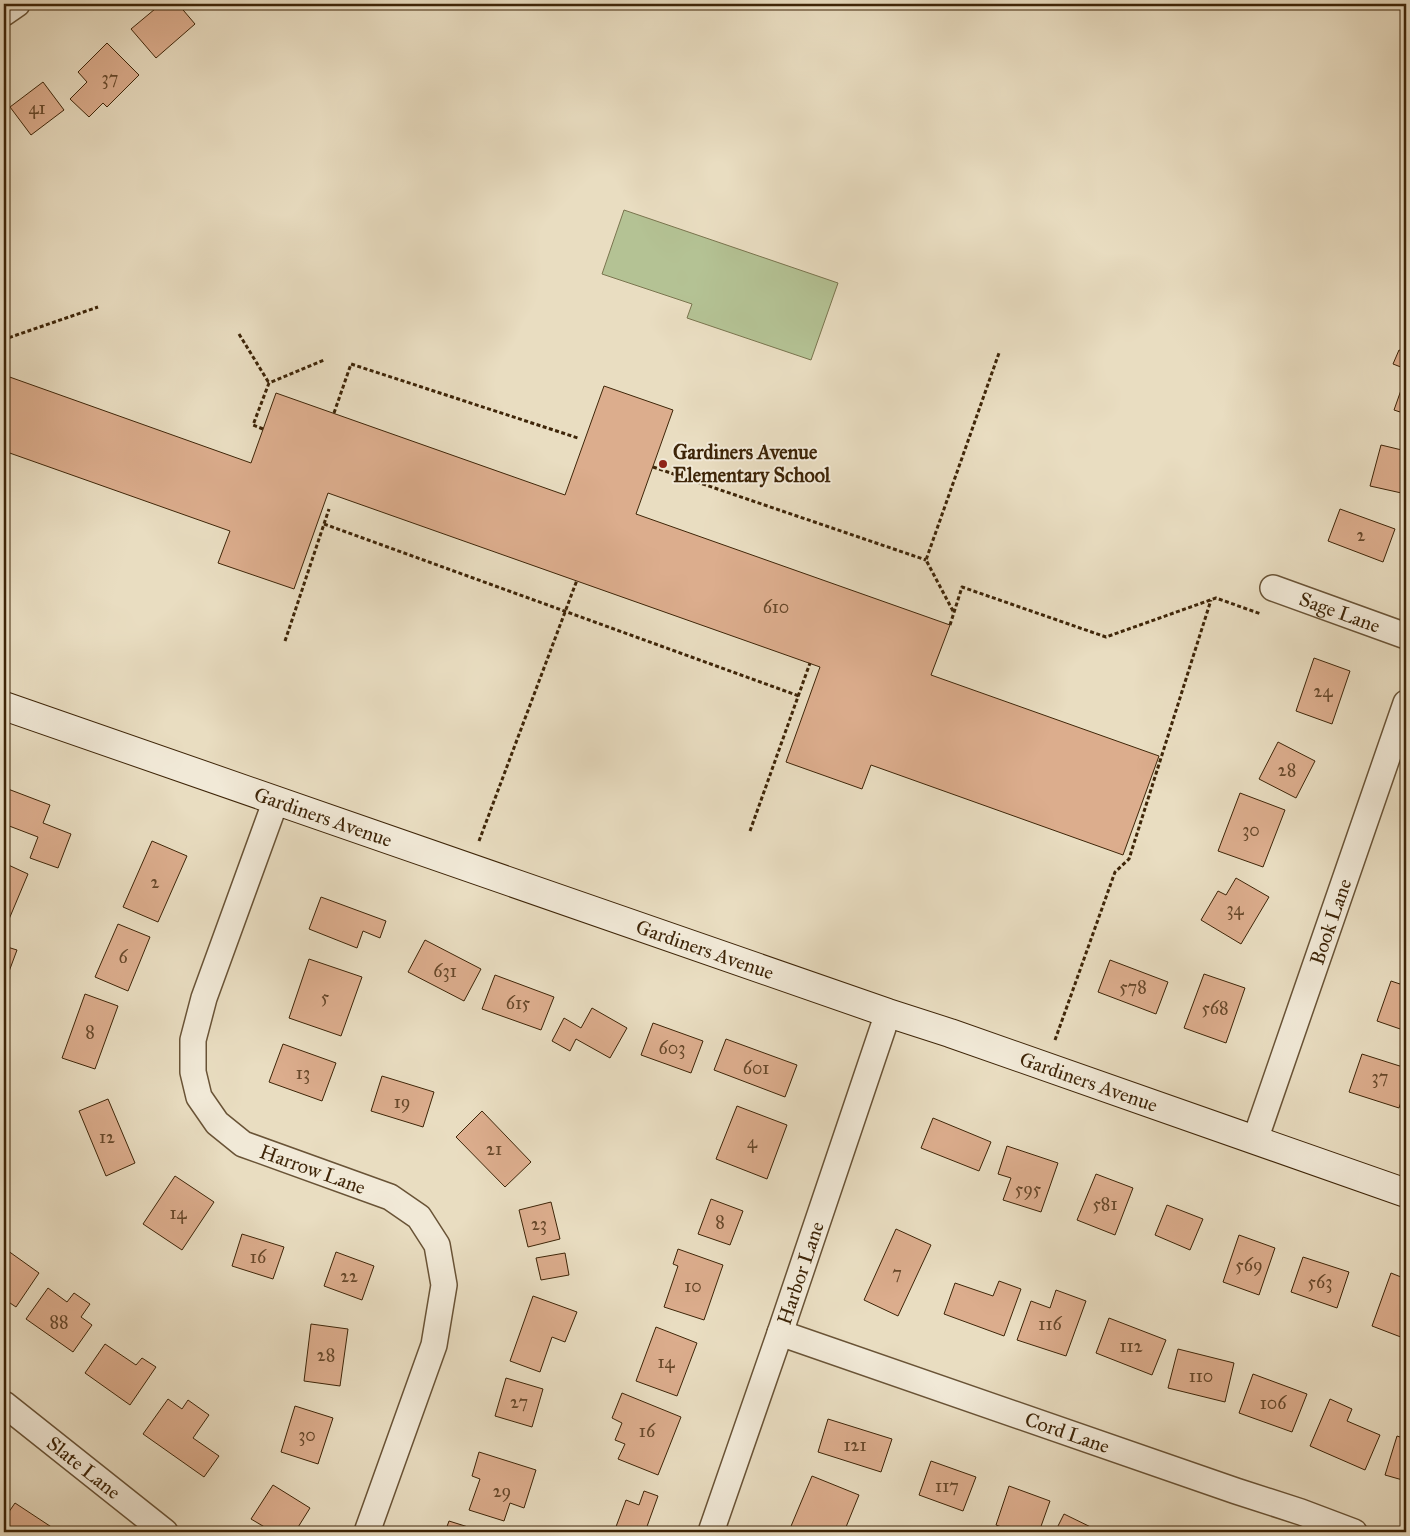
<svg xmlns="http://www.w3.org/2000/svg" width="1410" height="1536" font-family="'IM FELL Great Primer',serif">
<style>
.green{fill:#b4c294;stroke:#79744e}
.building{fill:#dcad8d;stroke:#3e2508}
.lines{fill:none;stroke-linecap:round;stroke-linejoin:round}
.street-casing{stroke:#695336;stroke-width:28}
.secondary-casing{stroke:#3e2508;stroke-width:30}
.path{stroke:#3e2508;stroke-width:3;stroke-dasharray:4 2.5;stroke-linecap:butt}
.street{stroke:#f1e9d7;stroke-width:25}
.secondary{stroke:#f1e9d7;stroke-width:28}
.poi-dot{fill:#8f2418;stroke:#f1e9d7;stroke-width:2}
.labels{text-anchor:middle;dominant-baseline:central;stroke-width:4;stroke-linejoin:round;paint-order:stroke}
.number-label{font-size:18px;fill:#664729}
.poi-label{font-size:20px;font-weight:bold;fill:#3e2508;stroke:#f1e9d7;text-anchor:start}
.street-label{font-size:20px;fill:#3e2508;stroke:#f1e9d7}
</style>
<rect width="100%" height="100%" fill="#e9ddc1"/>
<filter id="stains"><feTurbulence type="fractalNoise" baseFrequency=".004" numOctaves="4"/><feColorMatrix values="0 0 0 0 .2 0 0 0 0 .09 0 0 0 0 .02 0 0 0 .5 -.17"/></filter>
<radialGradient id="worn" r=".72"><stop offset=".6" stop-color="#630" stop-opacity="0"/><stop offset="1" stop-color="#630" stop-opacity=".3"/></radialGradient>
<path class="green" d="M624,210l214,73 -27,77 -124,-42 5,-14 -90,-30z"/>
<path class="building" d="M161,4h17l17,20 -39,34 -25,-29z
M1396,4h10v10z
M107,43l32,32 -32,32 -4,-4 -14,14 -19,-18 17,-17 -9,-10z
M43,82l21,28 -33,25 -21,-28z
M1399,350l7,2v17l-13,-5z
M4,375l247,88 25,-70 289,102 39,-109 69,24 -37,104 314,111 -19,50 228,81 -36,99 -252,-90 -9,24 -76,-27 34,-95 -492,-174 -34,96 -76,-26 12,-32 -226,-80z
M1406,376v38l-12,-4z
M1381,445l25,6v43l-36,-8z
M1340,509l55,20 -12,33 -55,-21z
M1314,658l36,13 -18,53 -36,-13z
M1278,742l37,19 -19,37 -37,-19z
M8,789l42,16 -7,18 28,11 -13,34 -28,-10 8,-21 -34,-13v-24z
M1240,793l45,17 -22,57 -45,-16z
M152,841l35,15 -29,66 -35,-15z
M4,863l24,11 -21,50 -3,-2z
M1236,878l33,19 -28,47 -40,-24 17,-29 8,4z
M321,897l65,24 -6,17 -17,-7 -6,17 -48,-19z
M118,924l32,13 -22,54 -33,-14z
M425,940l56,29 -17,32 -56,-29z
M4,946l13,4 -13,35z
M309,959l53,18 -21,59 -52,-18z
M1110,960l58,22 -12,32 -58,-22z
M1204,974l41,14 -19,55 -42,-15z
M495,975l59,22 -13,33 -59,-21z
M1391,981l15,5v45l-29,-10z
M85,994l33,12 -23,63 -33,-11z
M592,1008l35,20 -17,30 -34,-19 -6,12 -18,-10 12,-23 17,10z
M653,1023l50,18 -12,32 -50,-18z
M726,1039l71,26 -12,32 -71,-27z
M283,1044l53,19 -14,38 -53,-19z
M1362,1054l44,14v18l-7,22 -50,-16z
M382,1076l52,16 -11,35 -52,-16z
M108,1099l27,64 -29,13 -27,-65z
M737,1106l50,19 -20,54 -51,-20z
M482,1111l49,51 -26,25 -49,-50z
M933,1118l58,24 -12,29 -58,-23z
M1007,1146l51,17 -17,49 -38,-12 8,-22 -13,-4z
M1096,1174l37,14 -18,47 -38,-15z
M175,1176l39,26 -32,48 -39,-26z
M711,1199l32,12 -13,34 -32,-11z
M551,1202l9,37 -32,8 -9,-37z
M1167,1205l36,14 -13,31 -35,-15z
M896,1229l35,16 -33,71 -34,-16z
M242,1234l42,13 -11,32 -41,-13z
M1239,1235l36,13 -16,47 -36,-13z
M4,1248l35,25 -23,34 -12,-8z
M678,1249l45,16 -19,55 -40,-13 14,-41 -5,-2z
M336,1252l38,14 -12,34 -38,-14z
M565,1253l4,22 -28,5 -5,-22z
M1303,1257l46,15 -12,36 -46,-16z
M1391,1273l15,6v60l-34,-13z
M999,1281l22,8 -17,47 -60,-22 11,-31 38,13z
M48,1288l19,14 7,-9 16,11 -9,13 11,8 -19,27 -47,-33z
M1056,1290l30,11 -20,55 -49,-16 14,-39 19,7z
M533,1296l44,16 -12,30 -13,-5 -12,35 -30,-11z
M1109,1318l57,22 -14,35 -56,-22z
M311,1324l37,5 -8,57 -36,-5z
M656,1327l41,16 -20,53 -41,-15z
M105,1344l31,21 6,-7 14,9 -26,38 -45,-32z
M1178,1349l56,14 -9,39 -57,-14z
M1253,1374l54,20 -15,38 -53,-19z
M506,1378l37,11 -11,38 -37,-11z
M622,1393l59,24 -23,58 -40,-16 7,-15 -10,-4 7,-17 -10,-5z
M168,1399l14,10 6,-9 21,15 -16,23 26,18 -15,21 -61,-43z
M1330,1399l22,10 -5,12 33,14 -15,35 -55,-24z
M295,1406l38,12 -15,46 -37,-12z
M828,1419l64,20 -11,33 -63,-20z
M1397,1436l9,3v42l-21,-6z
M479,1452l57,18 -12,38 -14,-5 -6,18 -35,-11 11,-31 -8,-3z
M931,1461l45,16 -13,34 -44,-16z
M812,1476l47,19 -15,37 -55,-1z
M273,1485l37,23 -15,24h-22l-22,-13z
M1009,1486l41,15 -11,31h-23l-20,-7z
M644,1491l14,5 -13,36h-31l12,-32 13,5z
M15,1503l44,29h-55v-13z
M1064,1514l37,18h-46z
M449,1521l35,11h-39z"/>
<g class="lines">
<defs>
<g id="street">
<path d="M4,13l13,-9"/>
<path id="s1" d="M1273,588l133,48"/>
<path id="s2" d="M276,800l-72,198 -11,42v32l6,25 18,26 26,21 147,53 29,20 18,28 7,40 -10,60 -67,187"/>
<path id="s3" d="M1255,1140l151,-437"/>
<path id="s4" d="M780,1333l456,158 65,21 53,20"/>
<path id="s5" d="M4,1404l161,128"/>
<path id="s6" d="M711,1532l69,-199 108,-320"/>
</g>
<g id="secondary">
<path id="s7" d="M4,706l884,307 62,20 456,160"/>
</g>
</defs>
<use href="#street" class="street-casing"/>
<use href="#secondary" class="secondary-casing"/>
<path class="path" d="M239,334l30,49
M4,341l1,-2 93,-32
M334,413l17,-49 227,74
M263,429l-10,-4 16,-42 55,-23
M653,467l273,93
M324,524l475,172
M953,611l-27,-51 73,-207
M950,625l12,-38 144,50 110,-39 45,16
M285,641l44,-132
M750,831l60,-168
M479,841l98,-261
M1055,1040l60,-168 14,-13 82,-259"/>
<use href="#street" class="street"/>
<use href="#secondary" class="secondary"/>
</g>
<circle class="poi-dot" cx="663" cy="464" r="5"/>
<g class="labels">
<g class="number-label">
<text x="110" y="78">37</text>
<text x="37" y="108">41</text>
<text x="1361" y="535">2</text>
<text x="776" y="607">610</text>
<text x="1323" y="691">24</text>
<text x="1287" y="770">28</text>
<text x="1251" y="830">30</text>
<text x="155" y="882">2</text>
<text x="1235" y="909">34</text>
<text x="123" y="957">6</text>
<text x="445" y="971">631</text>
<text x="1133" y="987">578</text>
<text x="325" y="997">5</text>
<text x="518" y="1003">615</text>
<text x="1215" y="1008">568</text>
<text x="90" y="1032">8</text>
<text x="672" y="1048">603</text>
<text x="756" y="1068">601</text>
<text x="303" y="1073">13</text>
<text x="1380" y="1077">37</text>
<text x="402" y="1102">19</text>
<text x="107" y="1137">12</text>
<text x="752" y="1142">4</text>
<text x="494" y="1149">21</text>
<text x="1028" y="1189">595</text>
<text x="1105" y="1204">581</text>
<text x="178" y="1213">14</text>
<text x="720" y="1222">8</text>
<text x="539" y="1224">23</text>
<text x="258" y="1257">16</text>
<text x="1249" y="1265">569</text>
<text x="897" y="1273">7</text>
<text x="349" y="1276">22</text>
<text x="1320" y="1282">563</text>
<text x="693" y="1286">10</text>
<text x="59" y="1322">88</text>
<text x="1050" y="1324">116</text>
<text x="1131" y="1346">112</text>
<text x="326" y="1355">28</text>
<text x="666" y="1362">14</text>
<text x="1201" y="1376">110</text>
<text x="519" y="1402">27</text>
<text x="1273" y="1403">106</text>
<text x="647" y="1431">16</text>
<text x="307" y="1435">30</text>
<text x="855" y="1445">121</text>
<text x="947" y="1486">117</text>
<text x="502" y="1491">29</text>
</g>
<g class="poi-label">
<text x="673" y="452">Gardiners Avenue<tspan x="673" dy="23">Elementary School</tspan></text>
</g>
<g class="street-label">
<text stroke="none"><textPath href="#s1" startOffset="71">Sage Lane</textPath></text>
<text stroke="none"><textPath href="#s7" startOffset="338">Gardiners Avenue</textPath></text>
<text stroke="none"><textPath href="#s3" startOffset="231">Book Lane</textPath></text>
<text stroke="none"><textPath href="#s7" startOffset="742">Gardiners Avenue</textPath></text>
<text stroke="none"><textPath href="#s7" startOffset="1148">Gardiners Avenue</textPath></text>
<text stroke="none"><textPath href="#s2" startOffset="451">Harrow Lane</textPath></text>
<text stroke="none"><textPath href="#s6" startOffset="274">Harbor Lane</textPath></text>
<text stroke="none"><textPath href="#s4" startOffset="304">Cord Lane</textPath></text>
<text stroke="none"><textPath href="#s5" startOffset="102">Slate Lane</textPath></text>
</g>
</g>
<rect width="1410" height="1536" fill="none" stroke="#e9ddc1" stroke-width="20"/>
<rect x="5" y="5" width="1400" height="1526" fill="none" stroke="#3e2508" stroke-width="2.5"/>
<rect x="10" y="10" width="1390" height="1516" fill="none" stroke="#3e2508"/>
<rect width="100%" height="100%" filter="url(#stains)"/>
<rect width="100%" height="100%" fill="url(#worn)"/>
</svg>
